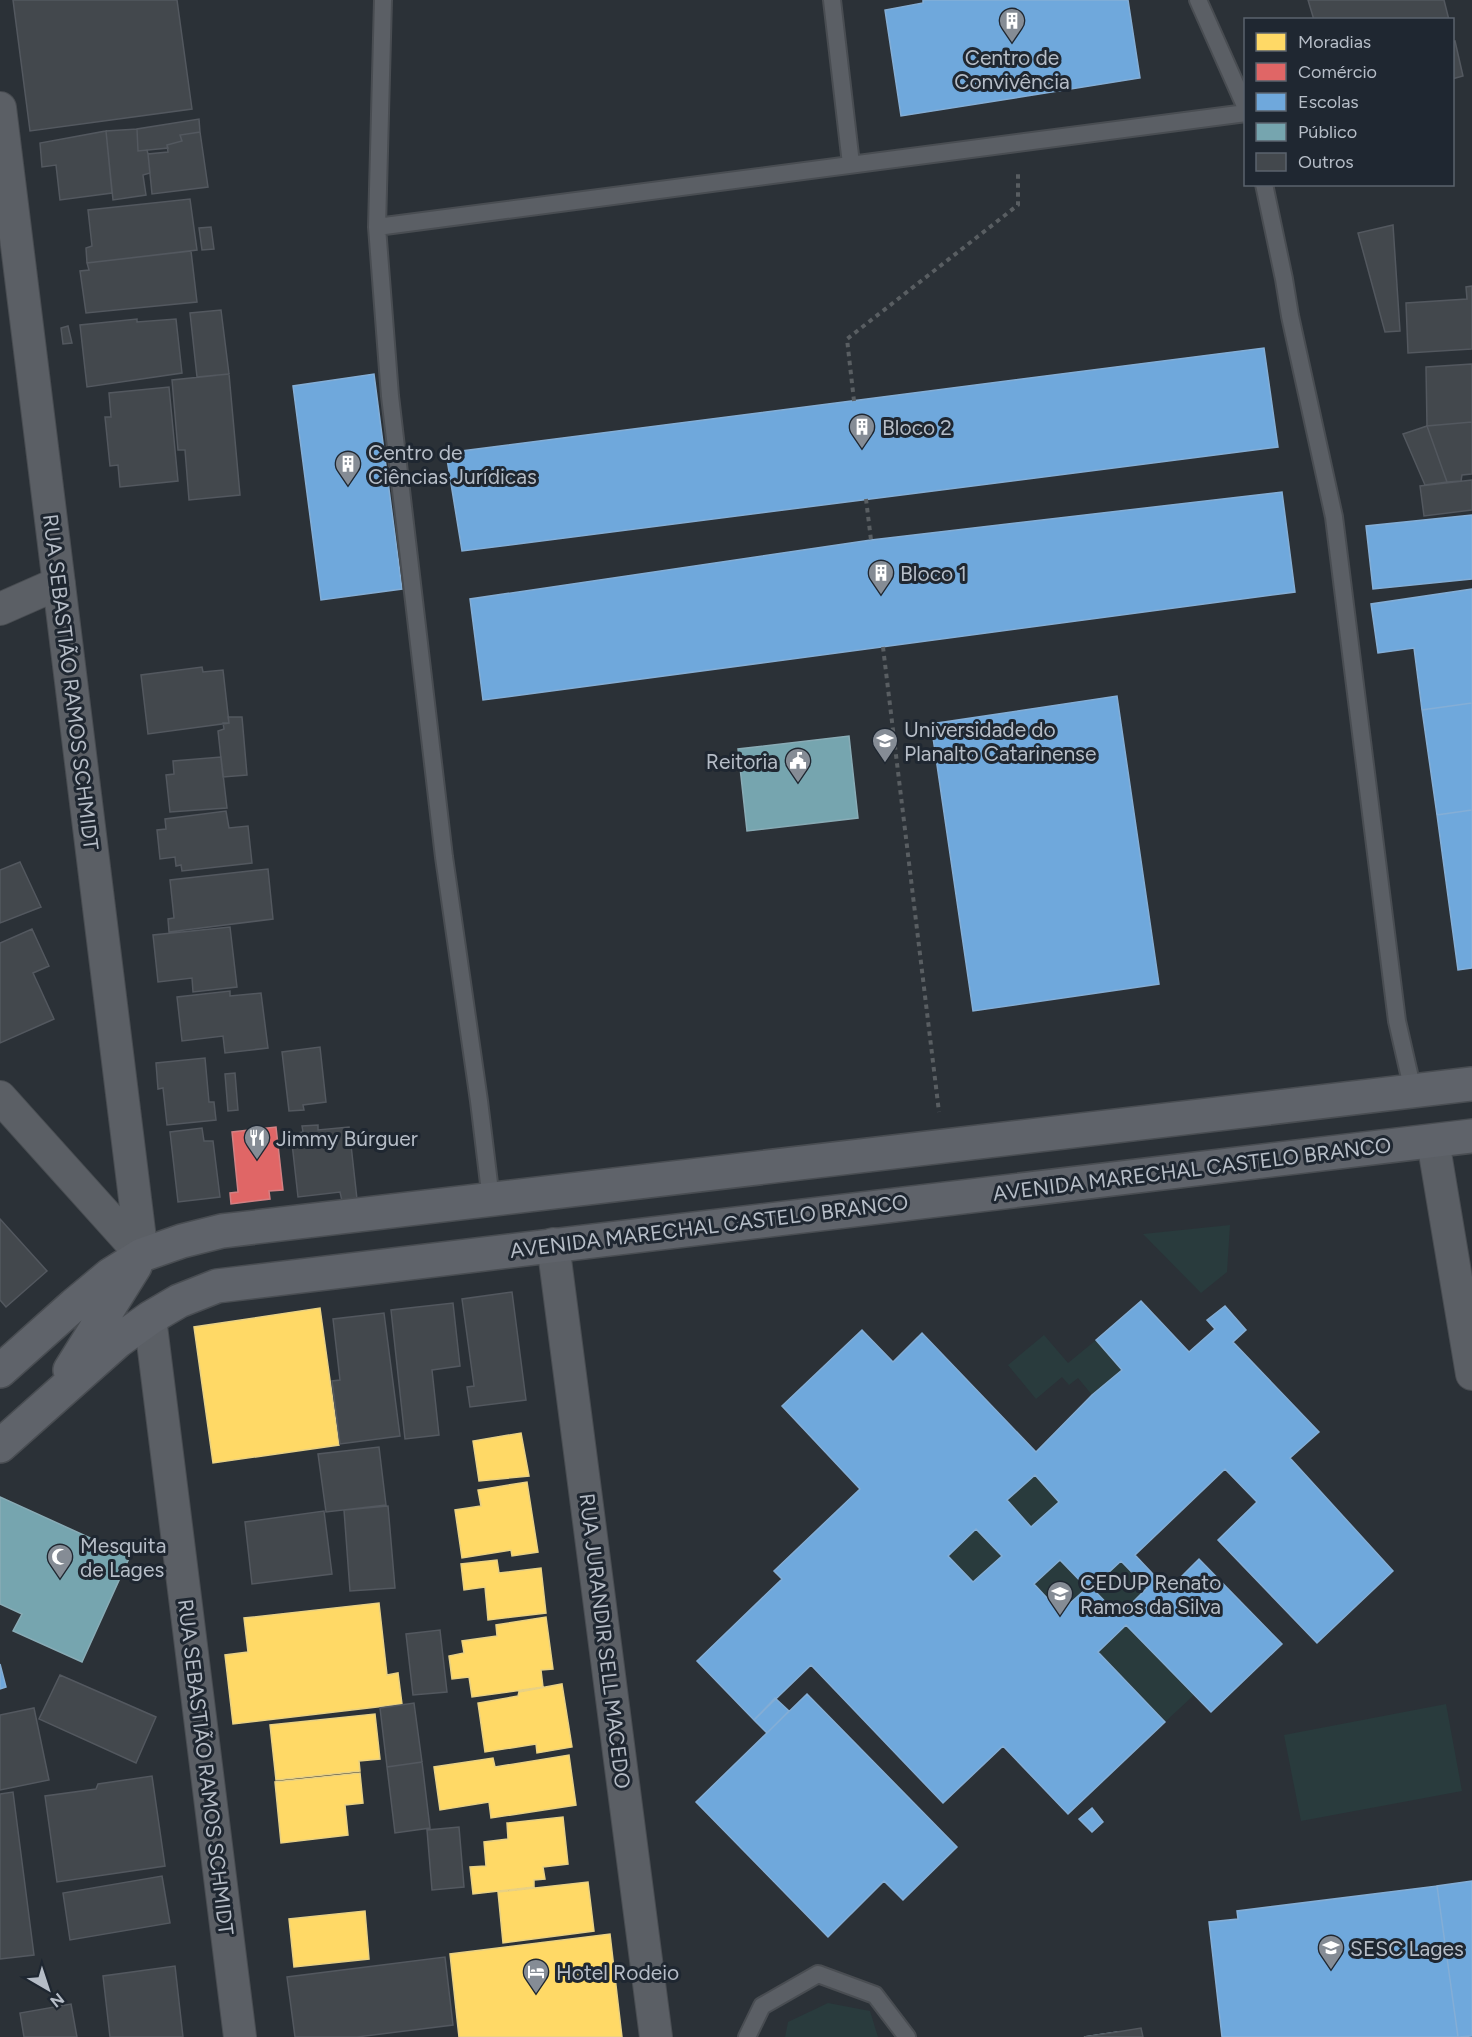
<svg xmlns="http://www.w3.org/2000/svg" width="1472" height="2037" font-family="Figtree,sans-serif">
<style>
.green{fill:#293b3d}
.homes{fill:#ffd966;stroke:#e9d183;stroke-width:1.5}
.shops{fill:#e06666;stroke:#d38083;stroke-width:1.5}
.schools{fill:#6fa8dc;stroke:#84aed6;stroke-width:1.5;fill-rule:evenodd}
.public{fill:#76a5af;stroke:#89acb6;stroke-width:1.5}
.building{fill:#43484d;stroke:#53585f;stroke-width:1.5}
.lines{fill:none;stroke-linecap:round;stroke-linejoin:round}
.service-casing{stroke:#494d52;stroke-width:20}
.minor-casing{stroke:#494d52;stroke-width:34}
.secondary-casing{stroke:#494d52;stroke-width:36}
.path{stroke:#595e62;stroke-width:4;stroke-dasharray:4.5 4.5;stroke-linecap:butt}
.service{stroke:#5b5f65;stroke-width:16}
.minor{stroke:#5b5f65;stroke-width:32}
.secondary{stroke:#5f636a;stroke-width:33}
.labels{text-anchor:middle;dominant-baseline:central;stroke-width:6;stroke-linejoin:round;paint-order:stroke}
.poi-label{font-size:21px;fill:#b6bdc7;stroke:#1f2731;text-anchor:start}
.street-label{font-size:21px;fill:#b6bdc7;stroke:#1f2731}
</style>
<rect width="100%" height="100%" fill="#2b3137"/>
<path class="green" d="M1230,1225l-3,47 -26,21 -58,-59z
M1044,1335l24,28 28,-23 26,30 -30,25 -14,-17 -9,7 -7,-8 -26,22 -28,-34z
M1035,1475l24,27 -28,25 -24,-27z
M976,1529l26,27 -29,26 -25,-26z
M1060,1560l27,28 -27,24 -26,-28z
M1121,1561l26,27 -28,28 -27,-28z
M1126,1625l68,70 -29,27 -67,-70z
M1446,1704l16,87 -161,30 -17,-86z
M828,2003l42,8 8,26h-93l3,-15z"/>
<path class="homes" d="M320,1308l19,137 -126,18 -19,-136z
M521,1433l8,43 -50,5 -6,-40z
M527,1482l11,70 -26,4 -1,-6 -49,8 -7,-48 26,-4 -3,-16z
M497,1560l2,13 42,-5 5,45 -58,7 -3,-33 -21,3 -3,-26z
M379,1603l8,72 11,-2 4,31 -169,20 -8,-69 23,-3 -4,-34z
M546,1617l7,52 -12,1 2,17 -71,10 -3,-20 -17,2 -3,-23 15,-3 -2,-12 35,-5 -1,-11z
M562,1684l10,63 -35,6 -1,-9 -51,8 -7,-49 40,-7 1,-4z
M375,1714l5,45 -21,2 1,10 -84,9 -6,-55z
M569,1755l7,50 -85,13 -2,-16 -49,8 -6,-43 59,-9 2,9z
M360,1773l3,30 -18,2 3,30 -67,8 -6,-61z
M563,1817l5,47 -25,3 2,12 -11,1v7l-61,7 -3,-27 16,-1 -2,-24 24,-3 -1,-16z
M588,1882l6,49 -91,12 -5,-51z
M365,1911l4,48 -75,8 -5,-48z
M610,1934l12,103h-163l-9,-83z"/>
<path class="shops" d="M276,1127l7,63 -14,1 1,8 -39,5 -1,-11 8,-1 -6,-60z"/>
<path class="schools" d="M923,0h205l12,78 -239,38 -16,-106 38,-7z
M1264,348l14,99 -816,104 -16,-98z
M374,374l28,215 -81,11 -28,-214z
M1282,492l13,100 -812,108 -13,-101 401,-59z
M1472,515v64l-99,10 -7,-63z
M1472,589v114l-50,7 -8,-62 -36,5 -7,-49z
M1117,696l42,288 -186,27 -42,-287z
M1472,703v107l-35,5 -15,-105z
M1472,810v158l-14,2 -21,-155z
M1141,1301l48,51 26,-23 -8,-9 18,-14 21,24 -13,12 86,90 -29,26 103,113 -76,72 -99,-103 39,-38 -32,-33 -90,86 33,35 31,-31 83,85 -71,68 -85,-87 -28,27 67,70 -97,92 -65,-68 -60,57 -132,-138 -57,55 -57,-59 85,-82 -8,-8 86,-82 -78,-83 80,-76 31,32 29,-29 114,119 56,-57 30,-25 -26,-30zM1035,1475l24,27 -28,25 -24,-27zM976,1529l26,27 -29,26 -25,-26zM1060,1560l27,28 -27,24 -26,-28zM1121,1561l26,27 -28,28 -27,-28z
M0,1664l6,23 -6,2z
M807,1694l150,153 -54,53 -19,-19 -56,56 -132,-135z
M775,1698l14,13 -22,22 -13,-13z
M1092,1808l11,14 -11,10 -13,-13z
M1472,1881v155l-14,1 -21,-151z
M1437,1886l21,151h-236l-13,-115 29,-3 -1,-8z"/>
<path class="public" d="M849,736l9,82 -111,13 -9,-82z
M0,1497l130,59 -48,106 -69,-31 9,-17 -22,-10z
M1117,2032l1,5h-34z"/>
<path class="building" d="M13,0h164l15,109 -162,22z
M1308,0h136l5,20h-135z
M1455,41l8,35 -11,3v-37z
M199,119l1,13 -20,3 2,6 -15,4 1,3 -30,3 -1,-22z
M137,129l1,22 9,-1 1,4 2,19 -7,2 3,20 -33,5 -7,-69z
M106,131l6,62 -52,7 -4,-35 -14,2 -2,-24z
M200,132l8,55 -56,7 -4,-40 20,-2 -1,-7 15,-4 -2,-6z
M190,199l7,51 -110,13 -1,-15 6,-2 -4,-36z
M1393,225l7,106 -15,1 -27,-99z
M211,227l3,22 -12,1 -3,-22z
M191,251l6,51 -111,11 -6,-42 9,-1 -2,-7z
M1472,286v63l-64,4 -2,-50 61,-4 -1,-12z
M221,310l8,64 -32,3 -7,-64z
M137,319v3l39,-3 6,54 -95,14 -7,-62z
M68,326l4,17 -9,1 -2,-16z
M1472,364v58l-45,4 -1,-59z
M229,374l11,121 -51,5 -4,-50h-7l-6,-70z
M169,387l9,94 -58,6 -2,-22 -8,1 -5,-49h6l-2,-24z
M1472,422v52l-10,1 -1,6 -14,1 -20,-56z
M1427,426l20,56 -22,3 -22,-51z
M1472,480v30l-48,6 -4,-30z
M202,667l1,5 20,-2 6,53 -81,11 -7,-59z
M228,717h14l5,58 -24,2 -5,-46 6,-2 -1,-6h6z
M221,757l6,51 -57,4 -4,-37 8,-1 -1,-13z
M226,811l3,17 19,-2 4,37 -70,8 -1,-6 -5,1 -1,-9 -15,2 -3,-29 9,-1 -1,-10z
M20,862l21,45 -41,16v-53z
M268,869l5,50 -104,13 -1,-13 6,-1 -4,-38z
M230,927l7,60 -44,5 -1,-14 -34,4 -5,-47z
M32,929l17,37 -16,7 21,46 -54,24v-100z
M230,991v5l31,-3 7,55 -43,5 -2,-17 -41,5 -5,-44z
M320,1047l6,55 -23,3 1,5 -15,1 -7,-59z
M205,1058l4,44h5l2,18 -49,5 -4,-37 -5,1 -2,-26z
M235,1073l3,37 -10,1 -3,-37z
M318,1125v5l31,-3 8,72 -15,2 -2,-9 -42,5 -7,-63 12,-2 -1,-6z
M202,1128l2,13h9l7,56 -42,5 -8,-70z
M0,1219l47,52 -41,36 -6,-7z
M512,1292l14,108 -56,7 -3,-20 7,-1 -12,-87z
M453,1303l7,63 -28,4 7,65 -34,4 -14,-129z
M384,1313l16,123 -60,8 -8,-63 8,-1 -7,-61z
M379,1447l7,58 -60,7 -8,-58z
M388,1506l7,82 -45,3 -6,-81z
M324,1511l8,63 -80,10 -7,-62z
M440,1630l7,62 -34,3 -7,-61z
M60,1675l96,42 -20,46 -97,-44z
M414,1703l8,59 -35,5 -7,-59z
M34,1708l15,72 -49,10v-75z
M422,1762l8,66 -35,5 -8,-66z
M152,1776l13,90 -108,16 -12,-86 51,-7 2,-5z
M13,1792l21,163 -34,4v-165z
M459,1827l5,60 -32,3 -5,-60z
M162,1876l8,47 -100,17 -7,-47z
M445,1957l8,68 -96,12h-62l-8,-60z
M175,1966l8,71h-73l-7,-61z
M71,2004l6,33h-53l-4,-24z
M1141,2028l2,9h-59l33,-5z"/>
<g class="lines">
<defs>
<path id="service" d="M832,0l19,164
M1198,0l48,108
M1264,184l20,95 6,37 44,201 63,504 16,70
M377,227l6,-227
M491,1200l-12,-99 -35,-244 -54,-461 -13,-169 869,-114
M747,2037l15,-31 56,-32 57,21 32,42"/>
<path id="minor" d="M0,108l142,1147
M0,609l59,-26
M0,1097l142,158
M1433,1141l39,233
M553,1244l103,793
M150,1318l90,719"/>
<path id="secondary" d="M70,1370l65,-104
M0,1371l74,-66 36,-30 32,-20 40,-14 40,-10 1250,-147
M0,1446l118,-105 32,-23 29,-17 38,-15 1255,-150"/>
</defs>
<use href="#service" class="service-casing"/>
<use href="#minor" class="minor-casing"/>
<use href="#secondary" class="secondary-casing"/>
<path class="path" d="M854,401l-7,-62 171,-134v-35
M866,499l5,41
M883,647l56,465"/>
<use href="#service" class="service"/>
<use href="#minor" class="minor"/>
<use href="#secondary" class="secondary"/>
</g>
<defs>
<symbol id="building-pin" viewBox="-11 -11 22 30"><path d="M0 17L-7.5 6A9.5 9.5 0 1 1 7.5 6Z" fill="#858c95" stroke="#1f2731"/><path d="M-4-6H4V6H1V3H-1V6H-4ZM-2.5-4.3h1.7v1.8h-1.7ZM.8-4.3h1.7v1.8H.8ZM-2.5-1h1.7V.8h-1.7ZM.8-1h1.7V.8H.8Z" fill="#fff"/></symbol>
<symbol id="university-pin" viewBox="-11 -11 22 30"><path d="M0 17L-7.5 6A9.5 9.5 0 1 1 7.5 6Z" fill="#858c95" stroke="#1f2731"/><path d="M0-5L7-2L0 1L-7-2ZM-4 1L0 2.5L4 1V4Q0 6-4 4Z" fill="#fff"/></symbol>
<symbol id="civic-pin" viewBox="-11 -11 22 30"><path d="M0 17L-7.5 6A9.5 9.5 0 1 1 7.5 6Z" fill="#858c95" stroke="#1f2731"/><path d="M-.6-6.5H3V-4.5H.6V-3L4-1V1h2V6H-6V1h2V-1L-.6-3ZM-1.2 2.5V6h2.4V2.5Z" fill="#fff"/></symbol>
<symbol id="restaurant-pin" viewBox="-11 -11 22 30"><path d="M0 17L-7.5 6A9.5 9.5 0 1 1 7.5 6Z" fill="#858c95" stroke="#1f2731"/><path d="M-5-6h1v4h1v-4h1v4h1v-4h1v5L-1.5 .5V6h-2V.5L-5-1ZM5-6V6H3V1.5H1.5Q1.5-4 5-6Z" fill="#fff"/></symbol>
<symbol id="mosque-pin" viewBox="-11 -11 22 30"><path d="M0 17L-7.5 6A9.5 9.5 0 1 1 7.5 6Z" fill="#858c95" stroke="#1f2731"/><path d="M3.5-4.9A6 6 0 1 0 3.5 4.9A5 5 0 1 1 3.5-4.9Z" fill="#fff"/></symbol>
<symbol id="hotel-pin" viewBox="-11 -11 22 30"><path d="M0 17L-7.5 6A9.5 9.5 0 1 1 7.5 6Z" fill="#858c95" stroke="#1f2731"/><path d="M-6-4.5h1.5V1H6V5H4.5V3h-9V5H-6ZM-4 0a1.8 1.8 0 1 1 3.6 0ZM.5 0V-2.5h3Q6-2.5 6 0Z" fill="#fff"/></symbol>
</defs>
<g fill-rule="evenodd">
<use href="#building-pin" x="997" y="6" width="30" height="40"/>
<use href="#building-pin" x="847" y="412" width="30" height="40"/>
<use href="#building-pin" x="333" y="449" width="30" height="40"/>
<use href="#building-pin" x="866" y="558" width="30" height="40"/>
<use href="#university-pin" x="870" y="726" width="30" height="40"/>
<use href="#civic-pin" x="783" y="746" width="30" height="40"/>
<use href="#restaurant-pin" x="242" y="1123" width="30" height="40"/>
<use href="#mosque-pin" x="45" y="1542" width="30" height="40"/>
<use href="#university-pin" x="1045" y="1579" width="30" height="40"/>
<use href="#university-pin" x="1316" y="1933" width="30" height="40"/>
<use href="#hotel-pin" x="521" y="1957" width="30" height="40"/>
</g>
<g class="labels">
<g class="poi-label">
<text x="1012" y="57" text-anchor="middle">Centro de<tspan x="1012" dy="24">Convivência</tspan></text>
<text x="882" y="427">Bloco 2</text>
<text x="368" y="452">Centro de<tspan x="368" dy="24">Ciências Jurídicas</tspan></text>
<text x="900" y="573">Bloco 1</text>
<text x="904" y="729">Universidade do<tspan x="904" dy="24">Planalto Catarinense</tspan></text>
<text x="778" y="761" text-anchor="end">Reitoria</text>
<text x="276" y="1138">Jimmy Búrguer</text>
<text x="80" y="1545">Mesquita<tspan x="80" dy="24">de Lages</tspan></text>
<text x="1080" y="1582">CEDUP Renato<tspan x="1080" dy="24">Ramos da Silva</tspan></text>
<text x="1350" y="1948">SESC Lages</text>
<text x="556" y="1972">Hotel Rodeio</text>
</g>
<g class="street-label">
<text transform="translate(71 682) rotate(83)">RUA SEBASTIÃO RAMOS SCHMIDT</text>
<text transform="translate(1192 1169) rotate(-7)">AVENIDA MARECHAL CASTELO BRANCO</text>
<text transform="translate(709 1226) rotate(-7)">AVENIDA MARECHAL CASTELO BRANCO</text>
<text transform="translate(605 1641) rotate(83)">RUA JURANDIR SELL MACEDO</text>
<text transform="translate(206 1767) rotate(83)">RUA SEBASTIÃO RAMOS SCHMIDT</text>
</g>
</g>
<rect x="1244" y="18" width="210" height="168" fill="#1f2731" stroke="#5b636d" stroke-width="1.5"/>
<rect x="1256" y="33" width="30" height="18" fill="#ffd966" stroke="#5b636d" stroke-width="1.5"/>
<text x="1298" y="48" font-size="18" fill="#b6bdc7">Moradias</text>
<rect x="1256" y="63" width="30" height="18" fill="#e06666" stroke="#5b636d" stroke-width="1.5"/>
<text x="1298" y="78" font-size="18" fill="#b6bdc7">Comércio</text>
<rect x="1256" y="93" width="30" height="18" fill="#6fa8dc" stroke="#5b636d" stroke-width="1.5"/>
<text x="1298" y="108" font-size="18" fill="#b6bdc7">Escolas</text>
<rect x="1256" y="123" width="30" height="18" fill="#76a5af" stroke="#5b636d" stroke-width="1.5"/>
<text x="1298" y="138" font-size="18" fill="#b6bdc7">Público</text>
<rect x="1256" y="153" width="30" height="18" fill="#43484d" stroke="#5b636d" stroke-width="1.5"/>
<text x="1298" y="168" font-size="18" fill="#b6bdc7">Outros</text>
<g transform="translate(48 1989) rotate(141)" stroke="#1f2731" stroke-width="4.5" paint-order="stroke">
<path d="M0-4.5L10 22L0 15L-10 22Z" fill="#b6bdc7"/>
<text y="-9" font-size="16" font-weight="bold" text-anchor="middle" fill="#b6bdc7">N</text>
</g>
</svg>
